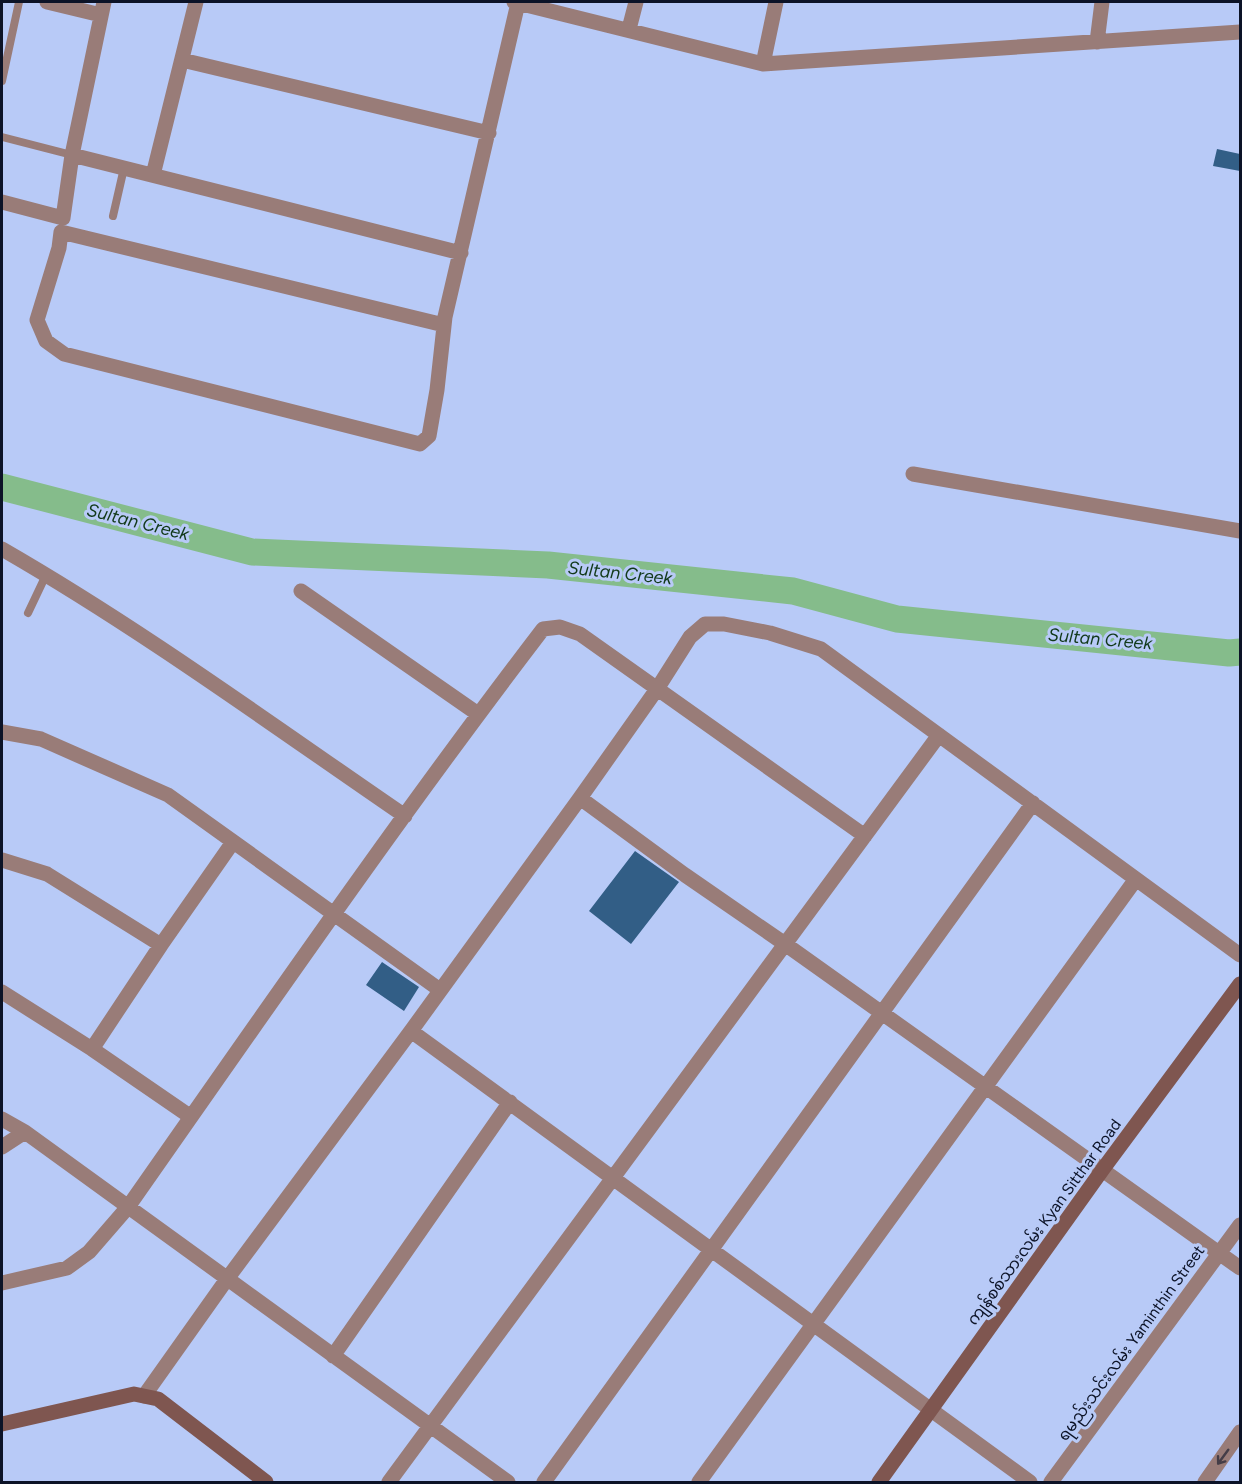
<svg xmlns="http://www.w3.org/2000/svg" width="1242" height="1484" font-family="Figtree,'Noto Sans Myanmar',sans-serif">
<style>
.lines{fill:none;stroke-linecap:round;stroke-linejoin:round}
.river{stroke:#85bc8b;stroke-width:27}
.building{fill:#325e86}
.lane{stroke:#997c78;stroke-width:8}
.street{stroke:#997c78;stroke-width:15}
.secondary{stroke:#7f5650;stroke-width:15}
.oneway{stroke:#443d47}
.labels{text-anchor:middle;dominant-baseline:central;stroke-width:6;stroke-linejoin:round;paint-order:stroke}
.street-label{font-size:16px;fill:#0c1327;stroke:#b8caf7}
.water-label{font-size:18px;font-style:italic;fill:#113919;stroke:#b8caf7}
</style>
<rect width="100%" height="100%" fill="#b8caf7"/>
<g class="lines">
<path class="river" d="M2,487l250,65 296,13 245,26 104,28 332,34 11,-1"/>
</g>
<path class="building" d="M1217,149l23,5v17l-27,-5z
M635,851l44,31 -48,62 -42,-33z
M382,962l37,25 -15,24 -38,-26z"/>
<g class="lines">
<path class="lane" d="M2,81l17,-79
M2,137l70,18
M113,216l11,-48
M28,613l18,-38"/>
<path class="street" d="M47,2l54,13
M514,2l249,62 477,-32
M629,29l7,-27
M1097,42l5,-40
M182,60l307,73
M763,64l13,-62
M72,155l389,98
M153,175l43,-173
M2,202l61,16 9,-63 32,-153
M444,325l-383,-93 -2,16 -22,72 9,21 18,13 356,90 9,-8 8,-46 8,-73 73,-314
M913,474l327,57
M2,549c139,80 270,176 403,267
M301,591l177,123
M2,732l39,7 127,56 272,195
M580,798l105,77 100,69 455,324
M2,860l45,14 114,71
M2,992l90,57 99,68
M411,1031l619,451
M92,1049l69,-104 72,-103
M2,1119l23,13 483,350
M2,1147l23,-15
M2,1283l65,-15 22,-16 39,-45c136,-194 271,-390 415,-578l17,-2 20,7 285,202
M333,1356l177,-254
M144,1396l83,-117 184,-248 169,-233 77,-109 33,-52 15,-13h19l46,9 51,16 419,306
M389,1482l550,-747
M544,1482l489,-679
M699,1482l437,-603
M1051,1482l189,-257
M1205,1482l35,-50"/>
<path class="secondary" d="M2,1424l132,-30 24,5 108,83
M879,1482l224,-313 137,-185"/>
</g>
<defs><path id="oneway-shaft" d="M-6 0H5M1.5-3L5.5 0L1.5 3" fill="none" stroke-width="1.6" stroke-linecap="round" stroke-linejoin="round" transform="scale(1.5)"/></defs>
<use class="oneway" href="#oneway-shaft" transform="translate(1223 1457) rotate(126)"/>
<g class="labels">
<g class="street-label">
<text transform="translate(1044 1222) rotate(-54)">ကျန်စစ်သားလမ်း Kyan Sitthar Road</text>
<text transform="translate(1131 1343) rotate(-54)">ရမည်းသင်းလမ်း Yaminthin Street</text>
</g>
<g class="water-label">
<text transform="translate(138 522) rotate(14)">Sultan Creek</text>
<text transform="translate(620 573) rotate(6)">Sultan Creek</text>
<text transform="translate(1100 639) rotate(5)">Sultan Creek</text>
</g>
</g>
<rect width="1242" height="1484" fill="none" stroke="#0c1327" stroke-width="6"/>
</svg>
